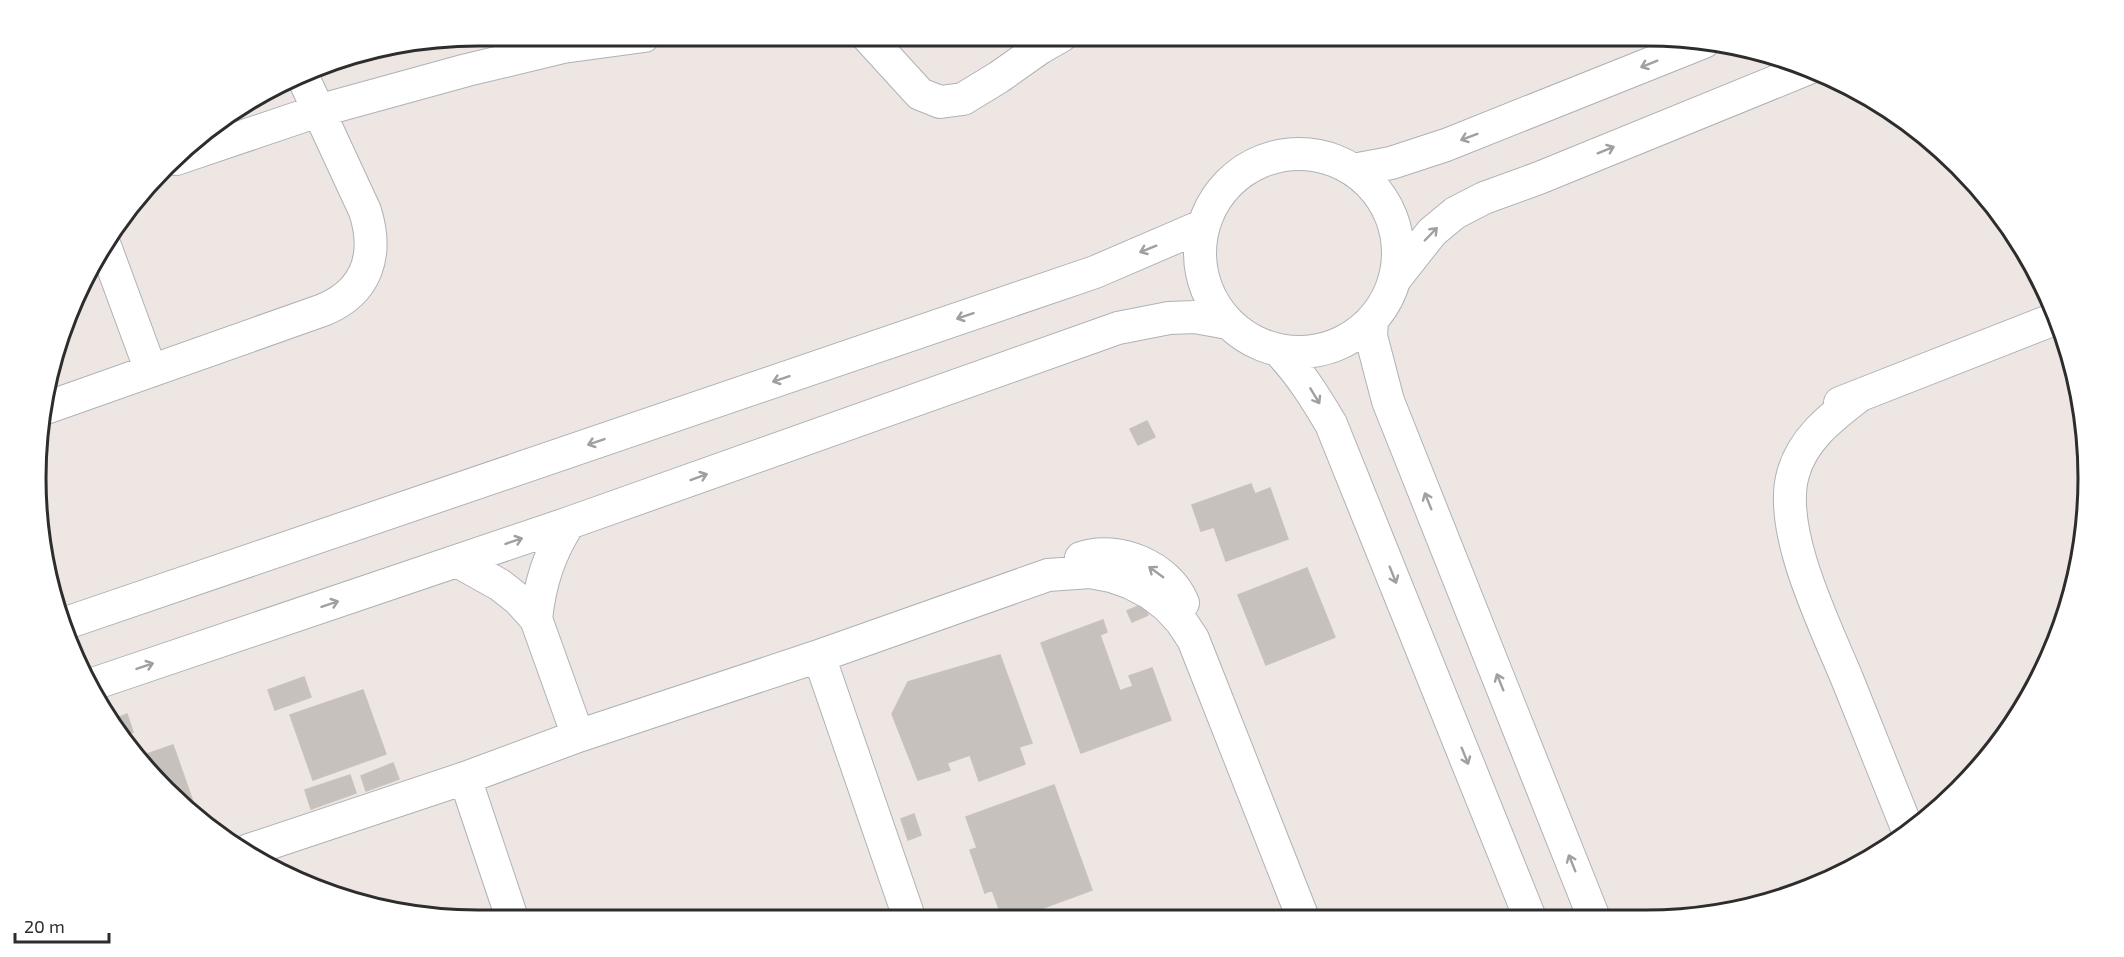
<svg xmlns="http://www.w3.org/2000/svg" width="2124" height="957" font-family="'Exo 2',sans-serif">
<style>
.building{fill:#c6c1bd;stroke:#c9c2bb;stroke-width:1.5}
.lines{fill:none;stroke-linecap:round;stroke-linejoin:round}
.street-casing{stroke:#aeb2b8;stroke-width:34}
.street{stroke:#fff;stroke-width:32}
.oneway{stroke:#a0a0a0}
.rim{fill:none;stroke:#2d2d2d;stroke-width:3}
</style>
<rect width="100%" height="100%" fill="#ede6e2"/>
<path class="building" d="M1147,421l8,16 -17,8 -8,-16z
M1251,484l4,10 15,-6 18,51 -62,22 -12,-34 -13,4 -9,-26z
M1307,568l28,69 -69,28 -28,-70z
M1143,604l5,11 -16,7 -5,-11z
M1103,620l4,12 -7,3 20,56 13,-5 -4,-10 23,-8 19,52 -90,33 -40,-110z
M1000,655l32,88 -13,4 6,17 -46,17 -9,-26 -23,8 3,7 -32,10 -26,-66 16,-32z
M304,677l7,20 -36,13 -7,-20z
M363,690l23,64 -73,26 -23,-65z
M127,714l6,18 -9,3 -12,-15z
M173,745l25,71 -2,1 -9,-6 -46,-55z
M393,763l6,16 -33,12 -5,-15z
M350,775l6,18 -45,16 -6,-19z
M1054,785l38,105 -79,29h-10l-11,-29 -7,3 -15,-43 7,-2 -11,-31z
M914,814l7,21 -13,5 -7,-21z"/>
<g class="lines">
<defs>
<path id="street" d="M867,36l53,58 20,8 23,-3 36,-22 41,-29 21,-12
M1200 253a99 99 0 1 1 198 0a99 99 0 1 1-198 0Z
M176,159l142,-48 149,-41 96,-23 81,-11
M1353,170l38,-7 55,-18 258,-103
M105,246l46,125
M1395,279l37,-47 23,-19 29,-15 55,-20 270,-110
M1372,321l-1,15 17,65 206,517
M1279,351c21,22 36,46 52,73l199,494
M1859,396c-27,21 -56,42 -66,78 -16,57 33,153 55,207 20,51 41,101 61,152
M1840,403l217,-85
M43,409l280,-99c44,-18 56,-55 42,-99l-63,-136
M1081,558c36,-13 87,8 102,45
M457,561l43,24 19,15 17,19 42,117
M536,619c4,-36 13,-65 33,-96
M66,623l1029,-351 107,-46
M819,656l91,264
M90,685l479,-162 549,-195 51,-10 26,-1 33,6
M465,778l48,143
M249,850l216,-72 113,-42 241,-80 229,-81 42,-3 21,4 20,7 19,10 17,13 14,15 12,18 110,279"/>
</defs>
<use href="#street" class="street-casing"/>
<use href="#street" class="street"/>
</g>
<defs><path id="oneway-shaft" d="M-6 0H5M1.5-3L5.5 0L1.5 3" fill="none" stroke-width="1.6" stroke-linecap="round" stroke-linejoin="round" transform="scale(1.5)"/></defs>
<g class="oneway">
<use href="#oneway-shaft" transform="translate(1649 64) rotate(158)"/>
<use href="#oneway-shaft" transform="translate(1469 137) rotate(159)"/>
<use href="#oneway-shaft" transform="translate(1606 150) rotate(-22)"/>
<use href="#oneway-shaft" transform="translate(1431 234) rotate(-46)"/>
<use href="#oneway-shaft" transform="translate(1148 249) rotate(158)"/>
<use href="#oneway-shaft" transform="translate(965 316) rotate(161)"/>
<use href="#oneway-shaft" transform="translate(781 379) rotate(161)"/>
<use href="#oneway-shaft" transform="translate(1315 396) rotate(59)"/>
<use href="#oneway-shaft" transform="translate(596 442) rotate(161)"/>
<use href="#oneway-shaft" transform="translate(699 477) rotate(-20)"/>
<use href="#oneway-shaft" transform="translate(1428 501) rotate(-112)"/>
<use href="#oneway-shaft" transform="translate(514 541) rotate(-19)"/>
<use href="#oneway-shaft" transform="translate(1156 572) rotate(-144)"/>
<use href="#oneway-shaft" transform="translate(1393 575) rotate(68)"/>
<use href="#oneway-shaft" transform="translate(330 604) rotate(-19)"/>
<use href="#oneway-shaft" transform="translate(145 666) rotate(-19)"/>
<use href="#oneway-shaft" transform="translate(1500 682) rotate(-112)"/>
<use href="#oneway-shaft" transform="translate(1465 756) rotate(68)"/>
<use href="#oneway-shaft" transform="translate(1572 863) rotate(-112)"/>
</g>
<path d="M0 0H2124V957H0ZM478 46H1646A432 432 0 0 1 2078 478V478A432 432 0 0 1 1646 910H478A432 432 0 0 1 46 478V478A432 432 0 0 1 478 46Z" fill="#fff" fill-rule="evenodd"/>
<path class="rim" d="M478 46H1646A432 432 0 0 1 2078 478V478A432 432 0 0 1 1646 910H478A432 432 0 0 1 46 478V478A432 432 0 0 1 478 46Z"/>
<path d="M15 933v9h94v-9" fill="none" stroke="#2d2d2d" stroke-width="3"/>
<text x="24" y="933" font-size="18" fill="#2d2d2d" stroke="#ffffff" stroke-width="4.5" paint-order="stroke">20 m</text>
</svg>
